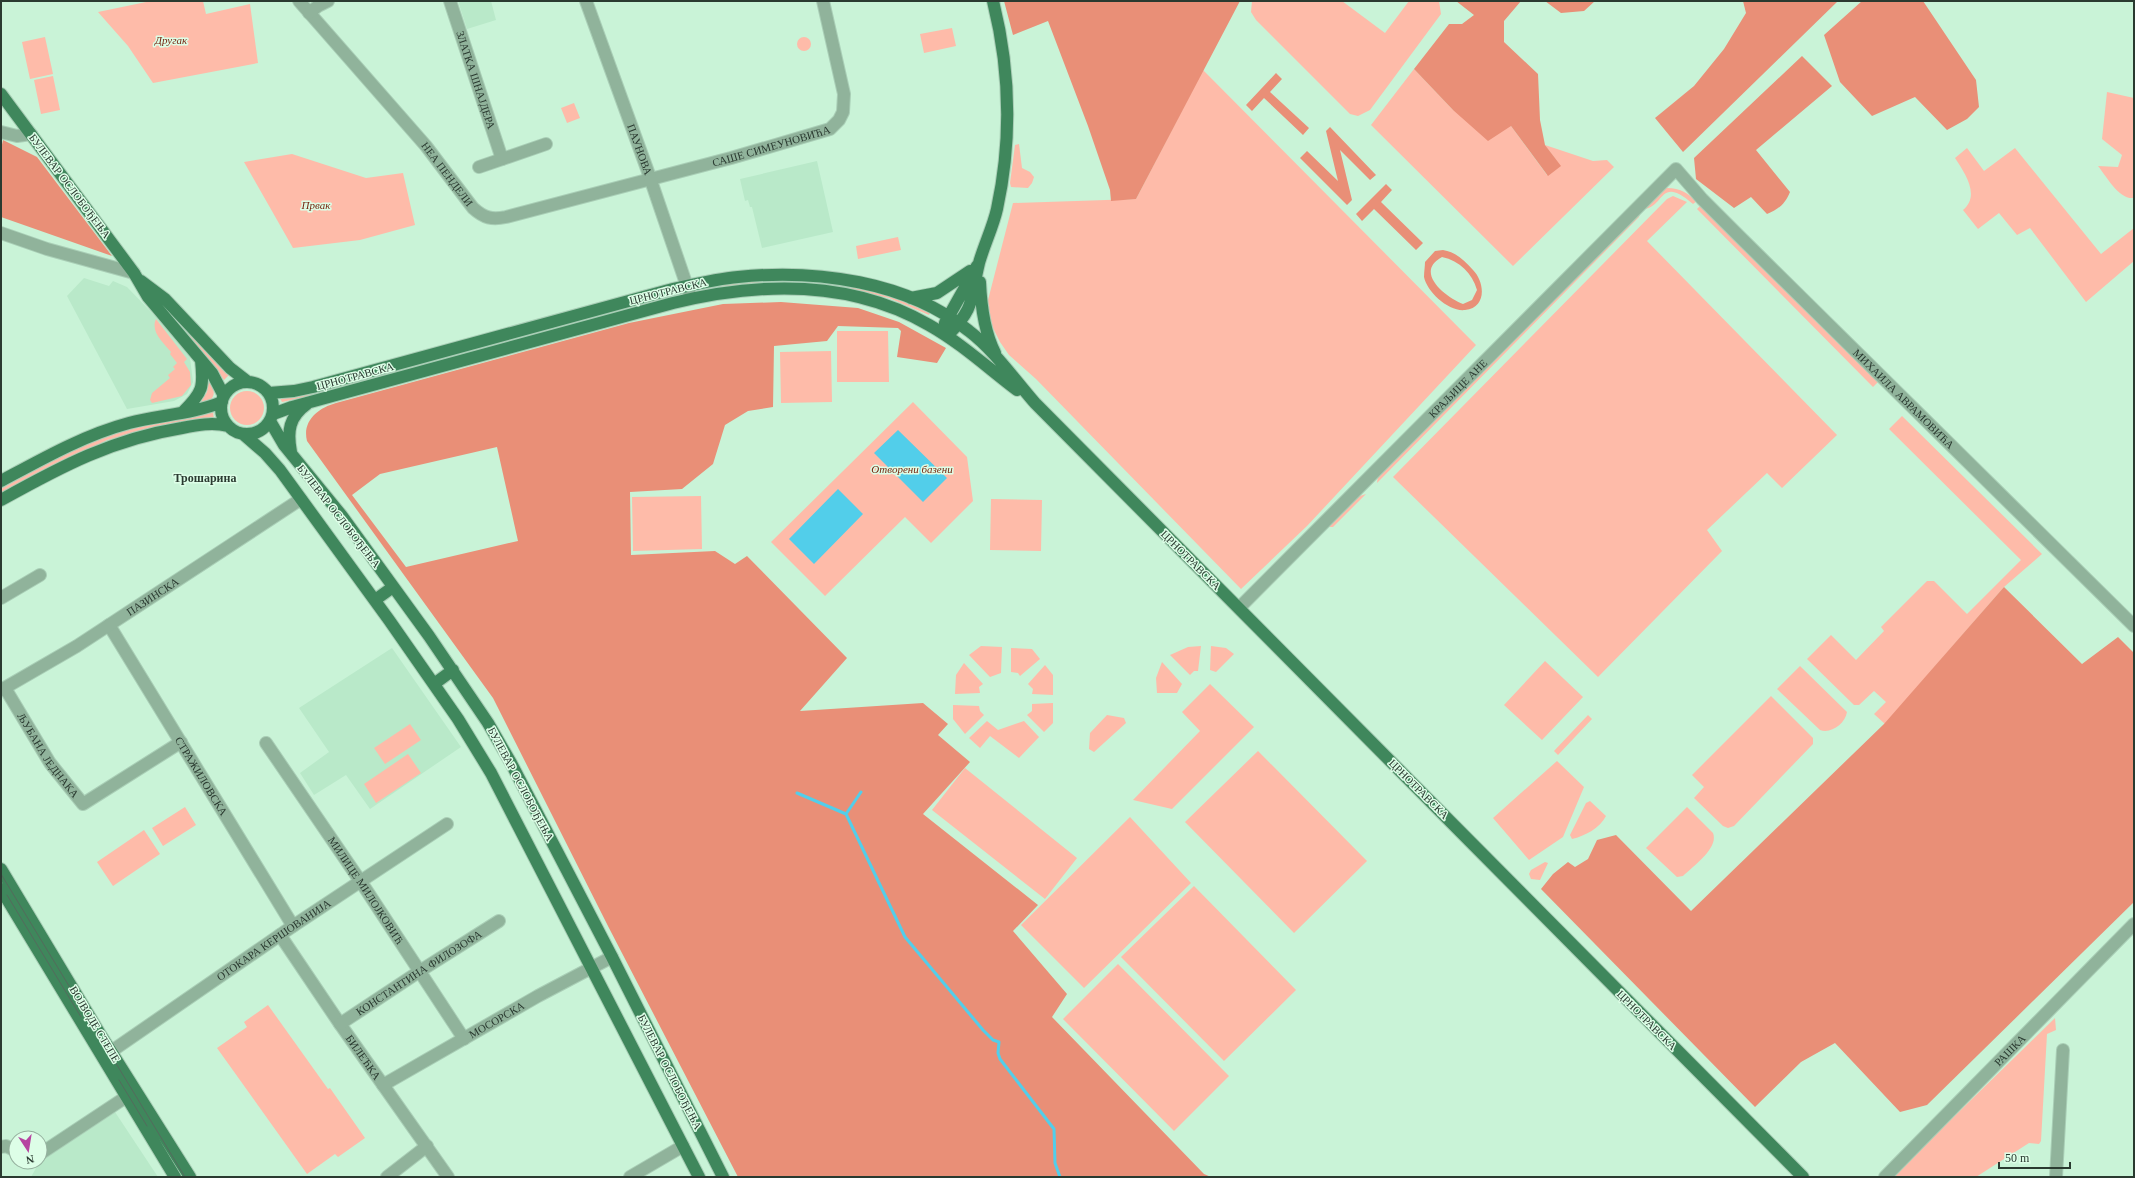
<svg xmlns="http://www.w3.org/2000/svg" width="2135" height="1178" font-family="'Times New Roman',serif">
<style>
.built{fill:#b9e9c9}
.green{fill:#febba9}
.forest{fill:#e98f77;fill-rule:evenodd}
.water{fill:#52ceea}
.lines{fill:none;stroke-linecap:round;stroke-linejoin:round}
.stream{stroke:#52ceea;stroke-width:3}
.minor-casing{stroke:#a9ceb6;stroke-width:14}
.major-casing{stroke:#a9ceb6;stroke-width:14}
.minor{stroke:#90b39b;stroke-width:12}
.major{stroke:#3f875c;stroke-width:12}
.tram{stroke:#546b5c;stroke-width:1}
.labels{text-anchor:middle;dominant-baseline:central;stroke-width:3;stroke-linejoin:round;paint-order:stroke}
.park-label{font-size:11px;font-style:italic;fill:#762611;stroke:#ddfee7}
.street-label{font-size:11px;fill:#2a3a30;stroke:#ddfee7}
.neighbourhood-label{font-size:12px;font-weight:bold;fill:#2a3a30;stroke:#ddfee7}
</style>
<rect width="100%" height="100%" fill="#c9f3d7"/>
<path class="built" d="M458,1h33l5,19 -29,9z
M817,161l16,71 -71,16 -10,-41h-2l-2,-7 -3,1 -5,-22z
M84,278l25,8 4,-5 14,6 28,29 35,42 3,24 -6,12 -13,7 -47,8 -60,-113z
M392,648l69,99 -91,62 -24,-34 -32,20 -14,-22 29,-21 -30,-44z
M113,1109l45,68h-127l9,-16 11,-9z"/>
<path class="green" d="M151,1h52l3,13 44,-10 8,59 -105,20 -25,-37 -30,-34z
M1252,1h90l43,32 24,-32h30l2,13 -71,96 -12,6 -8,-2 -94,-94 -5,-8z
M952,28l4,18 -32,7 -4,-19z
M797 44a7 7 0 1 1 14 0a7 7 0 1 1-14 0Z
M45,37l8,37 -23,5 -8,-37z
M1414,69l39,41 58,16 36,49 13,-9 -15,-21 48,16 14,-1 7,7 -101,99 -142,-141z
M1203,70l273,275 -169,181 -66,63 -205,-210 -27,-24 -9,-13 -8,-16 -5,-22 26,-101 123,-4z
M53,76l7,34 -19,4 -7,-34z
M2107,92l27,6v100c-15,2 -27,-21 -36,-32l20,1 4,-12 -20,-16z
M574,103l6,15 -13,5 -6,-15z
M1019,144l3,24 8,4 4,5 -2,6 -4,5 -17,-1 -1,-4 5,-38z
M1967,148l17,23 31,-23 86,106 33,-26v33l-48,41 -56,-74 -13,7 -18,-22 -21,16 -15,-19c18,-15 1,-38 -8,-52z
M292,154l74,24 37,-5 12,52 -55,15 -67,8 -49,-86z
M1667,188c14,0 19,5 30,13l-4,3c-34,-30 -28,4 -50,5l16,-18z
M1673,196l14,6 -40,39 190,194 -55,53 -15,-15 -60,57 15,21 -124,126 -205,-200 274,-278z
M1700,206l178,176 -5,5 -176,-178z
M1640,214l-1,3 -262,266 1,-7z
M898,237l3,13 -43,9 -2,-13z
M776,279l96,11 28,9 30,14 -1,2 -40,-17 -41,-9 -70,-6 -64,4 -1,-2z
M665,297l1,3 -339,92 -45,10 -2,-4z
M156,319l31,40 -3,3 6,10 1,13 -9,11 -30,7 -2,-3 2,-7 18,-15 -2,-3 7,-6 -2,-2 4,-4 -7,-9 1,-2c-7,-9 -21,-20 -15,-33z
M179,320l50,55 -5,5 -46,-58z
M837,331h51l1,51h-52z
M831,351l1,51 -51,1 -1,-51z
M209,379c7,12 8,22 -9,24l7,-11z
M230 408a17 17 0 1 1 34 0a17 17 0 1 1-34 0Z
M913,402l54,55 6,44 -42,42 -26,-26 -80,79 -54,-54z
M213,411l1,9 -42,4 -65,16 -106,54v-5l67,-38 51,-20z
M1902,416l140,138 -38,33 -119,137 -11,-10 12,-12 -12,-11 -15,14h-5l-47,-46 24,-24 25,25 28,-29 -3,-4 46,-46h7l33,33 54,-54 -132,-131z
M1366,494l-33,33h-5l29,-30z
M701,496l1,53 -69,2 -1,-54z
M991,499l51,1 -1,51 -51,-1z
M981,646l21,1 -1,26 -11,4 -21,-22z
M1201,646l-3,25h-4l-4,4 -20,-20 18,-8z
M1211,646l15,2 8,6 -18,18 -6,-2z
M1011,648l21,1 8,10 -20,17 -2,-3 -7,-1z
M1545,661l38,36 -41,43 -38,-35z
M1162,662l20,22 -5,9h-20l-1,-15z
M964,663l19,21 -4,3 1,6 -25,1 1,-19z
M1045,665l8,10v20l-21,-1 1,-5 -5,-5z
M1800,666l47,46c-2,12 -16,22 -27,18l-43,-41z
M1210,684l44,43 -82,82 -39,-9 67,-69 -18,-19z
M1771,696l42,42v6l-79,82 -6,2 -5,-2 -29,-28 10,-11 -12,-12z
M1053,703v20l-9,9 -17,-17 5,-4v-7z
M953,705l26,1 1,5 4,4 -19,19 -12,-15z
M1107,715l17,3 2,5 -32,29 -5,-3 1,-16z
M1588,715l4,4 -34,36 -4,-4z
M987,721l11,9 26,-9 15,16 -20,21 -29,-22 -10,12 -11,-10z
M410,724l11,16 -36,24 -11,-16z
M1258,751l109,110 -73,72 -109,-111z
M408,754l13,19 -45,30 -12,-19z
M1557,761l27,26 -21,50 -34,23 -36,-42z
M965,768l112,90 -32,41 -113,-89z
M1590,801l16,15c-6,12 -21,20 -34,23l-2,-4 16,-32z
M185,807l11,18 -33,21 -11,-18z
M1687,807l26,26c6,15 -20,33 -30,43l-6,1 -31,-29z
M1130,817l61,66 -107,105 -63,-63z
M144,830l16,24 -47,32 -16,-24z
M1545,862l3,1 -8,17 -9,-1 -2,-5 2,-4z
M1194,886l102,104 -72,71 -103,-104z
M1118,964l111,112 -55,55 -111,-112z
M268,1005l60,84 2,-1 35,50 -27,19 -3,-3 -28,20 -90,-126 30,-21 -3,-5z
M2055,1018l1,12 -9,4 -6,107 -2,3 -10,-1 -53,34h-84z"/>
<path class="forest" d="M1004,1h236l-104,198 -25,2 -1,-11 -22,-64 -40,-105 -35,14z
M1456,1h65l-17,20v21l34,32 2,46 5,25 16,21 -13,10 -37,-50 -23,15 -35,-31 -39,-41 35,-45h13l12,-9z
M1545,1h50l-11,10 -23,2z
M1743,1h95l-155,151 -28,-34 39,-32 30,-37 22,-36z
M1862,1h61l53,79 3,27 -12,12 -20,11 -32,-33 -43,19 -32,-34 -16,-47z
M1802,56l30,30 -76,64 34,42c-5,12 -11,17 -23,22l-16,-17 -17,11 -38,-29 -2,-21z
M1276,73l6,6 -12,13 39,36 -6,7 -39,-37 -12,13 -6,-6z
M1330,127l46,48 -6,5 -30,-30 12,50 -5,5 -47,-47 7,-7 31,30 -12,-50z
M3,140l34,17 75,99 -111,-39v-68z
M1386,184l6,6 -11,12 42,41 -7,7 -42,-41 -12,12 -6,-7z
M1443,250c13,2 21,10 30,20 12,12 14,38 -8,40 -16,2 -38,-18 -41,-33 0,-5 1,-11 1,-15l10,-11zM1442,257c18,4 30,16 35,33l-5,10 -9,4c-18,-7 -49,-32 -21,-47z
M781,302l77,6 41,14 47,26 -9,15 -40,-6 4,-26 -3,-3 -60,-2 -11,15 -53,5 -1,61 -25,4 -23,14 -12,39 -31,25 -52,3 1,63 84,-4 20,13 12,-8 100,102 -47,53 123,-8 25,21 -10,11 32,27 -47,52 115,91 -25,26 54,63 -15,23 152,157 7,3h-473l-129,-249 -116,-230 -186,-257c-5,-20 11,-33 29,-38l293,-80 94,-19zM497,447l21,94 -112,26 -54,-72 28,-21z
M2004,587l78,77 36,-27 16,16v249l-207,203 -27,7 -65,-69 -34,19 -46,45 -214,-218 12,-15 15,-12 7,5 13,-8 9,-19 19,-5 75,76 193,-187z"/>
<path class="water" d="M898,430l49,48 -24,24 -49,-49z
M838,489l25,25 -49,50 -25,-25z"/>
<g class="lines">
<path class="stream" d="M797,793l49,21 59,123 78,93 10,10 6,2 -1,11 2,6 54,70 1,34 5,14
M846,814l15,-22"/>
<defs>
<g id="minor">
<path id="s1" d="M299,1l127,145 47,62c11,10 19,12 33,9l225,-59 99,-29 9,-9 4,-8 1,-18 -21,-93"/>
<path id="s2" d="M450,1l52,158"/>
<path id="s3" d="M586,1l61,168 44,129"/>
<path d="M309,13l9,-7 10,-5"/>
<path d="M1,132l16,4 14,-2"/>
<path d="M479,167l67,-23"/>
<path d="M1,233l46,16 87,24"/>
<path d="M1,598l39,-23"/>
<path id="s4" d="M1239,608l437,-439 26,30 36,36 396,391"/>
<path id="s5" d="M109,625l184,301"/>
<path id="s6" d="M5,688l45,75 33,41 98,-62"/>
<path id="s7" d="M1,690l76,-44 224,-147"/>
<path id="s8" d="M266,743l99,145 99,151"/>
<path id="s9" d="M280,935l60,89 108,153"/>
<path id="s10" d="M340,1024l80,-53 79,-50"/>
<path id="s11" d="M103,1057l190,-131 154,-102"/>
<path id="s12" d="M383,1085l155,-89 74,-39"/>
<path d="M1,1147l5,-1 10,5"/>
<path d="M40,1154l86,-57"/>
<path d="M387,1177l40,-31"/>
<path d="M630,1177l53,-31"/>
<path id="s13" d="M1885,1177l249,-253"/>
<path d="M2056,1177l7,-127"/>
</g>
<path id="major" d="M1,94l133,179 14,24 64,76 12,23
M141,281l24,18 65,69 18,14
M980,282c1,24 4,49 15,71
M911,298l26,-5 33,-22
M945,323l32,-57
M947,336c29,-29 23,-36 32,-73 5,-18 14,-36 18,-54 15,-69 13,-140 -4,-208
M221 408a26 26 0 1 1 52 0a26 26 0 1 1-52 0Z
M269,393l25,-2 19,-4 356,-97c23,-5 46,-11 69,-13 77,-8 169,4 231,54 25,19 45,48 66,72l768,774
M183,412c20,-20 21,-25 18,-52
M273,414l19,-7 381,-104c86,-21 177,-24 256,22 32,18 59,43 88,65
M270,421l14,24 58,71 87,120 59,87 23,40 101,194 111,220
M243,434l22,19 15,17 109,150 69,99 33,54 208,404
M291,452c-4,-21 -2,-35 16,-48
M1,481c41,-22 83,-46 128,-58 30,-8 64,-9 93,-21
M1,500c61,-34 112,-61 181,-72 15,-3 31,-6 46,-2
M375,600l18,-13
M434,684l19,-14
M1,869l99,165 90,143
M1,889l174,288"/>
</defs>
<use href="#minor" class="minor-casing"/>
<use href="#major" class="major-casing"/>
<use href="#minor" class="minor"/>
<use href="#major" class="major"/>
<path class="tram" d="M1,874l184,303
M7,895l74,122
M119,1080l28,46"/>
</g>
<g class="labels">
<g class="park-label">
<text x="171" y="40">Другак</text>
<text x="316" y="205">Првак</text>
<text x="912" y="469">Отворени базени</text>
</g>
<g class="street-label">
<text stroke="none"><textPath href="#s2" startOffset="83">ЗЛАТКА ШНАЈДЕРА</textPath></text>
<text stroke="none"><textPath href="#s1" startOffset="581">САШЕ СИМЕУНОВИЋА</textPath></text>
<text stroke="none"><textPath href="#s3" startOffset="158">ПАУНОВА</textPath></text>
<text stroke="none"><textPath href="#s1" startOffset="228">НЕА ПЕНДЕЛИ</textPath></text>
<text transform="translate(70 186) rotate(53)">БУЛЕВАР ОСЛОБОЂЕЊА</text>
<text transform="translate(668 291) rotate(-14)">ЦРНОТРАВСКА</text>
<text transform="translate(355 376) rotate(-15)">ЦРНОТРАВСКА</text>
<text stroke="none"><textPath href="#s4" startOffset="310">КРАЉИЦЕ АНЕ</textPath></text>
<text stroke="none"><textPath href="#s4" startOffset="943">МИХАИЛА АВРАМОВИЋА</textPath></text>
<text transform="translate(339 516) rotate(52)">БУЛЕВАР ОСЛОБОЂЕЊА</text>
<text transform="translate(1191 560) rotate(45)">ЦРНОТРАВСКА</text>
<text stroke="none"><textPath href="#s7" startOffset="178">ПАЗИНСКА</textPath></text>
<text stroke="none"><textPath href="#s6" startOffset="80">ЉУБАНА ЈЕДНАКА</textPath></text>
<text stroke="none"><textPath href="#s5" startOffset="177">СТРАЖИЛОВСКА</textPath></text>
<text transform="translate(521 784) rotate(62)">БУЛЕВАР ОСЛОБОЂЕЊА</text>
<text transform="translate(1419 789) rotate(45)">ЦРНОТРАВСКА</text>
<text stroke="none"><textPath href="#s8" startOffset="178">МИЛИЦЕ МИЛОЈКОВИЋ</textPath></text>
<text stroke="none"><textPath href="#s11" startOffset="207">ОТОКАРА КЕРШОВАНИЈА</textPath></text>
<text stroke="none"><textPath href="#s10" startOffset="94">КОНСТАНТИНА ФИЛОЗОФА</textPath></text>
<text stroke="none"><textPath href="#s12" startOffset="131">МОСОРСКА</textPath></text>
<text transform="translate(1647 1020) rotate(45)">ЦРНОТРАВСКА</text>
<text transform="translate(95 1024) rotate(59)">ВОЈВОДЕ СТЕПЕ</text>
<text stroke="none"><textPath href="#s13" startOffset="178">РАШКА</textPath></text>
<text stroke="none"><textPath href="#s9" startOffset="148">БИЛЕЋКА</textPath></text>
<text transform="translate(670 1072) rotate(63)">БУЛЕВАР ОСЛОБОЂЕЊА</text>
</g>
<g class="neighbourhood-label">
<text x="205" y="478">Трошарина</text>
</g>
</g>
<rect width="2135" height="1178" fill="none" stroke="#2a3a30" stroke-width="4"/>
<g transform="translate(28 1150) rotate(168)"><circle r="19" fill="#ddfee7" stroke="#95b09e"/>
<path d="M0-3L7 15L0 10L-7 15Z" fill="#b645a1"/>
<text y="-6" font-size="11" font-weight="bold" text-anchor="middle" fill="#2a3a30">N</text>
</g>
<path d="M1999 1162v6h71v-6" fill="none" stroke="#2a3a30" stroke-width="2"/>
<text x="2005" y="1162" font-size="12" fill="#2a3a30" stroke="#ddfee7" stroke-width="3" paint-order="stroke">50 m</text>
</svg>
